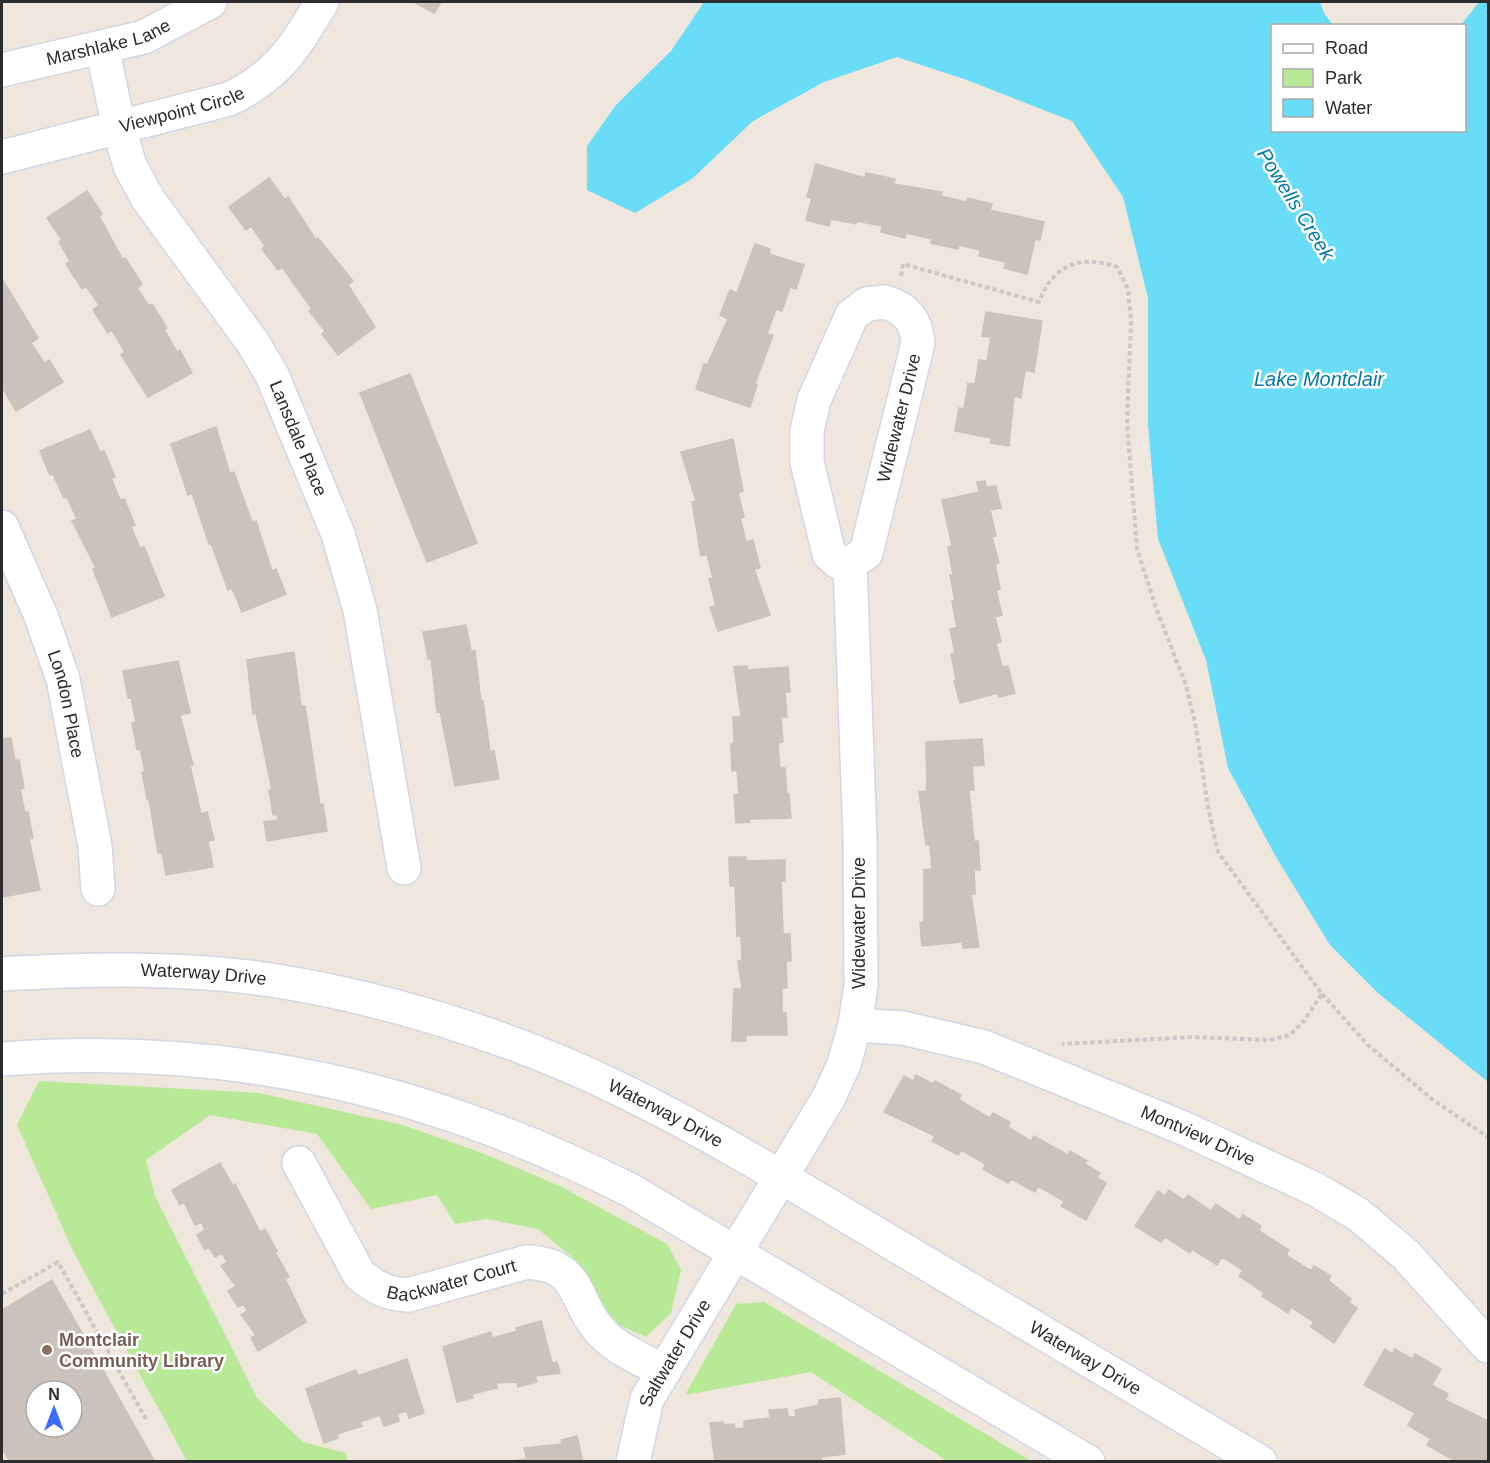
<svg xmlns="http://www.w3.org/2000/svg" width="1490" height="1463" font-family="Arial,sans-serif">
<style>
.green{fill:#b8e996}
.water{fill:#69dcf8}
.building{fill:#cac3bd;stroke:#cac2b7;stroke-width:1.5;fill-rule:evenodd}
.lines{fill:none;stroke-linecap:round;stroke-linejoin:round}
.minor-casing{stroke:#d2d7e6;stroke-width:36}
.tertiary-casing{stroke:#d2d7e6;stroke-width:36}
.path{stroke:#c8c8c8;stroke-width:4;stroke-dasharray:4.5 3;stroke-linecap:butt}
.minor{stroke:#fff;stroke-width:33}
.tertiary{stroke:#fff;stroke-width:33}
.education-dot{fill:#8d6e63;stroke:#fff;stroke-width:2}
.labels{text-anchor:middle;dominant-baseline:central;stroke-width:5;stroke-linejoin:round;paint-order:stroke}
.street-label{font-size:18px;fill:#2c2c2c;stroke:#fff}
.education-label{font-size:18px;font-weight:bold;fill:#785e54;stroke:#fff;text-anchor:start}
.water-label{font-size:20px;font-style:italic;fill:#037ba9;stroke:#fff}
</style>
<rect width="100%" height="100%" fill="#efe6dd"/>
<path class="green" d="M39,1081l220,12 144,32 79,28 78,33 107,58 14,26 -10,43 -25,24 -36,-16 -33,-60 -39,-32 -51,-10 -32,5 -18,-29 -66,14 -54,-75 -107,-19 -64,45 9,36 102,202 46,44 43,11 1,8h-160l-113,-208 -57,-128z
M764,1302l267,159h-84l-136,-89 -126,23 51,-91z"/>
<path class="water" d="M704,2h616l4,11 9,12 -61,1v104h192v-104l-3,-1 18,-23h9v1080l-110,-89 -48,-48 -54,-88 -48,-89 -22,-108 -48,-121 -10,-114v-127l-25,-101 -51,-76 -105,-41 -70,-23 -73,25 -71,39 -60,57 -58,35 -48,-23v-44l29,-41 55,-54z"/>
<path class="building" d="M414,2h27l-7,11z
M816,164l49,14 1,-5 29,6 -1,5 48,8 -1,4 25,6 2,-4 24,6 -2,6 54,12 -4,18 -5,-1 -8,35 -23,-6 2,-6 -27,-6 1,-6 -21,-5 -1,4 -27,-6 1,-4 -26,-6 -1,5 -24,-6 1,-6 -25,-5 -1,3 -25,-5 -2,7 -23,-6 6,-22 -5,-1z
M269,178l16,22 3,-3 28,43 2,-2 35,43 -5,4 27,42 -37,28 -16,-21 3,-3 -16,-20 3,-2 -30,-42 -4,3 -16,-21 3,-3 -14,-20 -5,4 -17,-23z
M87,191l15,23 -3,2 24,44 2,-2 17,26 -5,4 12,18 3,-2 15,24 -3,1 13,23 3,-2 12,23 -44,24 -27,-42 4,-3 -13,-22 -4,3 -15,-23 6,-5 -13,-19 -4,3 -16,-25 4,-3 -11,-19 3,-2 -15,-22z
M755,244l15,5 -1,5 35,11 -8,24 -6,-2 -8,24 -6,-2 -9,25 6,1 -18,49 2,1 -7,22 -54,-18 8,-25 3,1 21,-46 -8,-4 10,-25 7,3z
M2,279l36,59 -7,5 13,20 5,-3 14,22 -47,29 -14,-24z
M986,312l56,9 -8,51 -9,-2 -4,28 -7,-2 -5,50 -18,-3v-5l-36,-7 4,-23 5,1 4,-26 7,1 4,-24 8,1 4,-24 -9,-1z
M410,374l67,169 -50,19 -67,-169z
M216,427l14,47 4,-2 18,50 4,-1 16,50 4,-2 10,25 -44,18 -10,-24 -4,2 -17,-47 -2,1 -17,-51 -4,2 -17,-51z
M90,430l10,22 4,-1 11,26 -4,1 9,22 4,-1 11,26 -4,2 9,21 4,-1 20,49 -52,21 -19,-48 3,-1 -24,-47 5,-2 -10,-22 -3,1 -11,-24 -3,1 -10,-24z
M733,439l10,52 -5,2 6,24 -4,1 6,24 7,-2 7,28 -6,1 16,46 -52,16 -8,-24 6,-1 -7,-27 4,-1 -6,-24 -6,2 -9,-54 4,-1 -15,-49z
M985,481l1,6 10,-1 5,22 -11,2 6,26 -4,1 7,26 -4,1 5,25 -4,1 6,25 -7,2 6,25 -5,1 6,24 6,-1 7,27 -16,4 -1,-4 -38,10 -6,-22 2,-1 -5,-26 4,-1 -5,-24 7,-2 -5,-26h3l-5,-26h3l-5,-28 4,-1 -10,-46 37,-8 -2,-10z
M466,625l5,26h4l6,51 2,-1 7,51 4,-1 5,28 -44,7 -15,-75 -3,1 -6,-54 -3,1 -5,-27z
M294,652l7,54h4l15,99 3,-1 4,27 -60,10 -3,-19 14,-2 -1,-6 -4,1 -4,-25h3l-16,-77 -3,1 -6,-54z
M178,661l12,52 -10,2 13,50 -3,1 11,48 6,-2 7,28 -6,1 5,26 -47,8 -4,-22h-4l-9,-54h-2l-5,-27h3l-5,-24 -3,1 -5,-26 4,-1 -5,-25 -3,1 -5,-27z
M747,666v4l41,-3 2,25h-5l2,25h-6l2,25 -5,1 2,25h5l2,26h2l2,24 -42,1 1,3 -14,1 -2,-28 5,-1 -2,-24 -5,1 -1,-27h3l-1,-27h8l-7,-50z
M11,738l4,23 4,-1 5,28 -4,1 5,24 3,-1 5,26 -4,1 11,51 -38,7v-158z
M982,739l2,26 -12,1 2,24h-5l5,52 4,-1 2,29h-6l1,24h-4l8,53 -16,1 -1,-6 -40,4 -2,-23 4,-1v-52l8,-1 -2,-24h-4l-7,-53 8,-1 -1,-49z
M729,857h17v4l39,-1v21h-4l2,53h7l1,27h-5l1,27h-5v26l4,-1 1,22h-41v6h-14l2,-52h8l-4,-28h4l-1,-25h-4l-2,-50h-5z
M916,1075l17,9 2,-3 26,14 -2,5 31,18 3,-5 17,9 -2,5 23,14 3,-5 34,19 2,-4 17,10 -2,3 15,9 -3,5 9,5 -20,37 -25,-14 3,-5 -26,-15 -3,6 -24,-13 -3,4 -25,-14 3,-5 -25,-14 -3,5 -26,-14 3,-5 -51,-24 20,-36 9,5z
M220,1163l13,23 2,-2 25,48 5,-3 12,22 -2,1 14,25 -4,2 21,43 -48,29 -7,-13 5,-3 -15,-20 6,-4 -3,-7 -6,3 -10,-16 8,-5 -15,-20 6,-4 -5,-9 -7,4 -6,-10 -4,3 -8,-15 8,-5 -4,-8 -6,3 -11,-23 -4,3 -8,-15z
M1169,1190l15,10 4,-5 23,16 5,-7 23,16 4,-5 18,11 -2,5 30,19 -3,5 25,16 3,-5 17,10 -3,4 23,19 -2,4 8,5 -23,35 -23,-16 3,-5 -23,-15 -3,6 -26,-17 2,-3 -25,-17 4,-6 -21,-13 -5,8 -25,-16 -2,4 -25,-16 -4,5 -26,-16 23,-35 7,5z
M52,1280l103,182h-145l-8,-14v-138zM36,1391h36v36h-36z
M541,1321l11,42 5,-1 3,11 -25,3 2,6 -19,5 -1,-5 -21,1 1,5 -25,6 1,4 -16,4 -14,-55 48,-15 1,6 25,-7 -1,-3z
M1385,1349l7,5 3,-5 17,10 3,-5 26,15 -9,16 16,9 -3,6 43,21v41h-31l-30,-17 4,-6 -23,-14 7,-12 -51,-28z
M407,1359l17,54 -15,5 -2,-7 -10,3 2,7 -15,5 -4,-11 -20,7 2,4 -25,8 1,4 -14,5 -18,-54 50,-19 2,6z
M840,1398l5,56 -24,3 1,4 -10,1h-97l-5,-39 13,-1 1,3 10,-1 1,5 9,-1v-7l26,-3 -1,-8 18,-1 1,8h8l-1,-7 24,-5v-5z
M577,1436l6,26h-81l25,-3 -3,-11 38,-4 -1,-4z"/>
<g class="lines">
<defs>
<g id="minor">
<path id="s1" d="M102,47l17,81 11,38 18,33 105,144 19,32 66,159 22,76 44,258"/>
<path id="s2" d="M2,70l142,-33 66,-35"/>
<path id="s3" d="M2,157l227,-58c51,-25 65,-51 93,-97"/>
<path d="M885,302c22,7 31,18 33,41l-52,210 -16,10 -12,-1 -9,-8 -22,-92v-31l7,-31 38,-85 15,-11z"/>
<path id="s4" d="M2,527l39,89 22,63 32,167 3,43"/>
<path id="s5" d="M855,1025l48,3 81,19 197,80 134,62 44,26 47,40 82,91"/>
<path id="s6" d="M299,1163l60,111c16,14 28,20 49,21l119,-33c58,3 44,41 78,74 16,15 39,25 59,35"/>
<path id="s7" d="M633,1462l14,-63 182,-302 15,-33 11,-39 6,-40 -1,-147 -10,-275"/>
</g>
<g id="tertiary">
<path id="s8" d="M2,974c85,-5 169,-7 255,4 116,16 251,57 356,108 98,47 191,105 284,160 121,72 242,144 363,216"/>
<path d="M2,1059c227,-17 425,29 628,131l458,272"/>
</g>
</defs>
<use href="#minor" class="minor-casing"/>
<use href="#tertiary" class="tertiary-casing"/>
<path class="path" d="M901,276l2,-12 136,38c14,-37 41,-48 78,-35l11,22 3,33 -4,101 10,126 19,59 30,77 9,37 13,85 10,45 104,142 -19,28 -13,13 -21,5 -77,-3 -130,7
M1322,994l46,51 65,55 55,37
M2,1294l56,-32 89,159"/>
<use href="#minor" class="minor"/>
<use href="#tertiary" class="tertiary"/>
</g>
<circle class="education-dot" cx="47" cy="1350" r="6"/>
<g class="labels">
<g class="street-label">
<text stroke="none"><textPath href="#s2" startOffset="110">Marshlake Lane</textPath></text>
<text stroke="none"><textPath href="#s3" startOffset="186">Viewpoint Circle</textPath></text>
<text transform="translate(899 418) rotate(-76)">Widewater Drive</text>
<text stroke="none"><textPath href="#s1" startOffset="444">Lansdale Place</textPath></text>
<text stroke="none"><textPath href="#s4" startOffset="189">London Place</textPath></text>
<text transform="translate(859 923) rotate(-90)">Widewater Drive</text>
<text stroke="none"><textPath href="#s8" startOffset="202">Waterway Drive</textPath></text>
<text stroke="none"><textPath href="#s8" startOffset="688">Waterway Drive</textPath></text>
<text stroke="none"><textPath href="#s5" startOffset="363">Montview Drive</textPath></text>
<text stroke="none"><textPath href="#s6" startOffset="226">Backwater Court</textPath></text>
<text stroke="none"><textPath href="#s7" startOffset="118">Saltwater Drive</textPath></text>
<text stroke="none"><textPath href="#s8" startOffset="1174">Waterway Drive</textPath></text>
</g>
<g class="education-label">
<text x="59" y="1340">Montclair<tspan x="59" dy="21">Community Library</tspan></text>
</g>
<g class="water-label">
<text transform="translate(1296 204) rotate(58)">Powells Creek</text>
<text x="1319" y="379">Lake Montclair</text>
</g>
</g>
<rect width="1490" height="1463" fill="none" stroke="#2c2c2c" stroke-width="6"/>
<rect x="1271" y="24" width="195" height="108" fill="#ffffff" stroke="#ababab" stroke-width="1.5"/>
<rect x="1283" y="44" width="30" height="9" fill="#ffffff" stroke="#ababab" stroke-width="1.5"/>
<text x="1325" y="54" font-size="18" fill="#2c2c2c">Road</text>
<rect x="1283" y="69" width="30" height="18" fill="#b8e996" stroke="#ababab" stroke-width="1.5"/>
<text x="1325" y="84" font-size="18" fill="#2c2c2c">Park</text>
<rect x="1283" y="99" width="30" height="18" fill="#69dcf8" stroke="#ababab" stroke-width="1.5"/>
<text x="1325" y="114" font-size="18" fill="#2c2c2c">Water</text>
<g transform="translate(54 1409)"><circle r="28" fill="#ffffff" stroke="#ababab" stroke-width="1.5"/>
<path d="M0-4.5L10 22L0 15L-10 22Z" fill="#3a6dff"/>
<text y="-9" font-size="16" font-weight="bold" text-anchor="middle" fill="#2c2c2c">N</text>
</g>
</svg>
